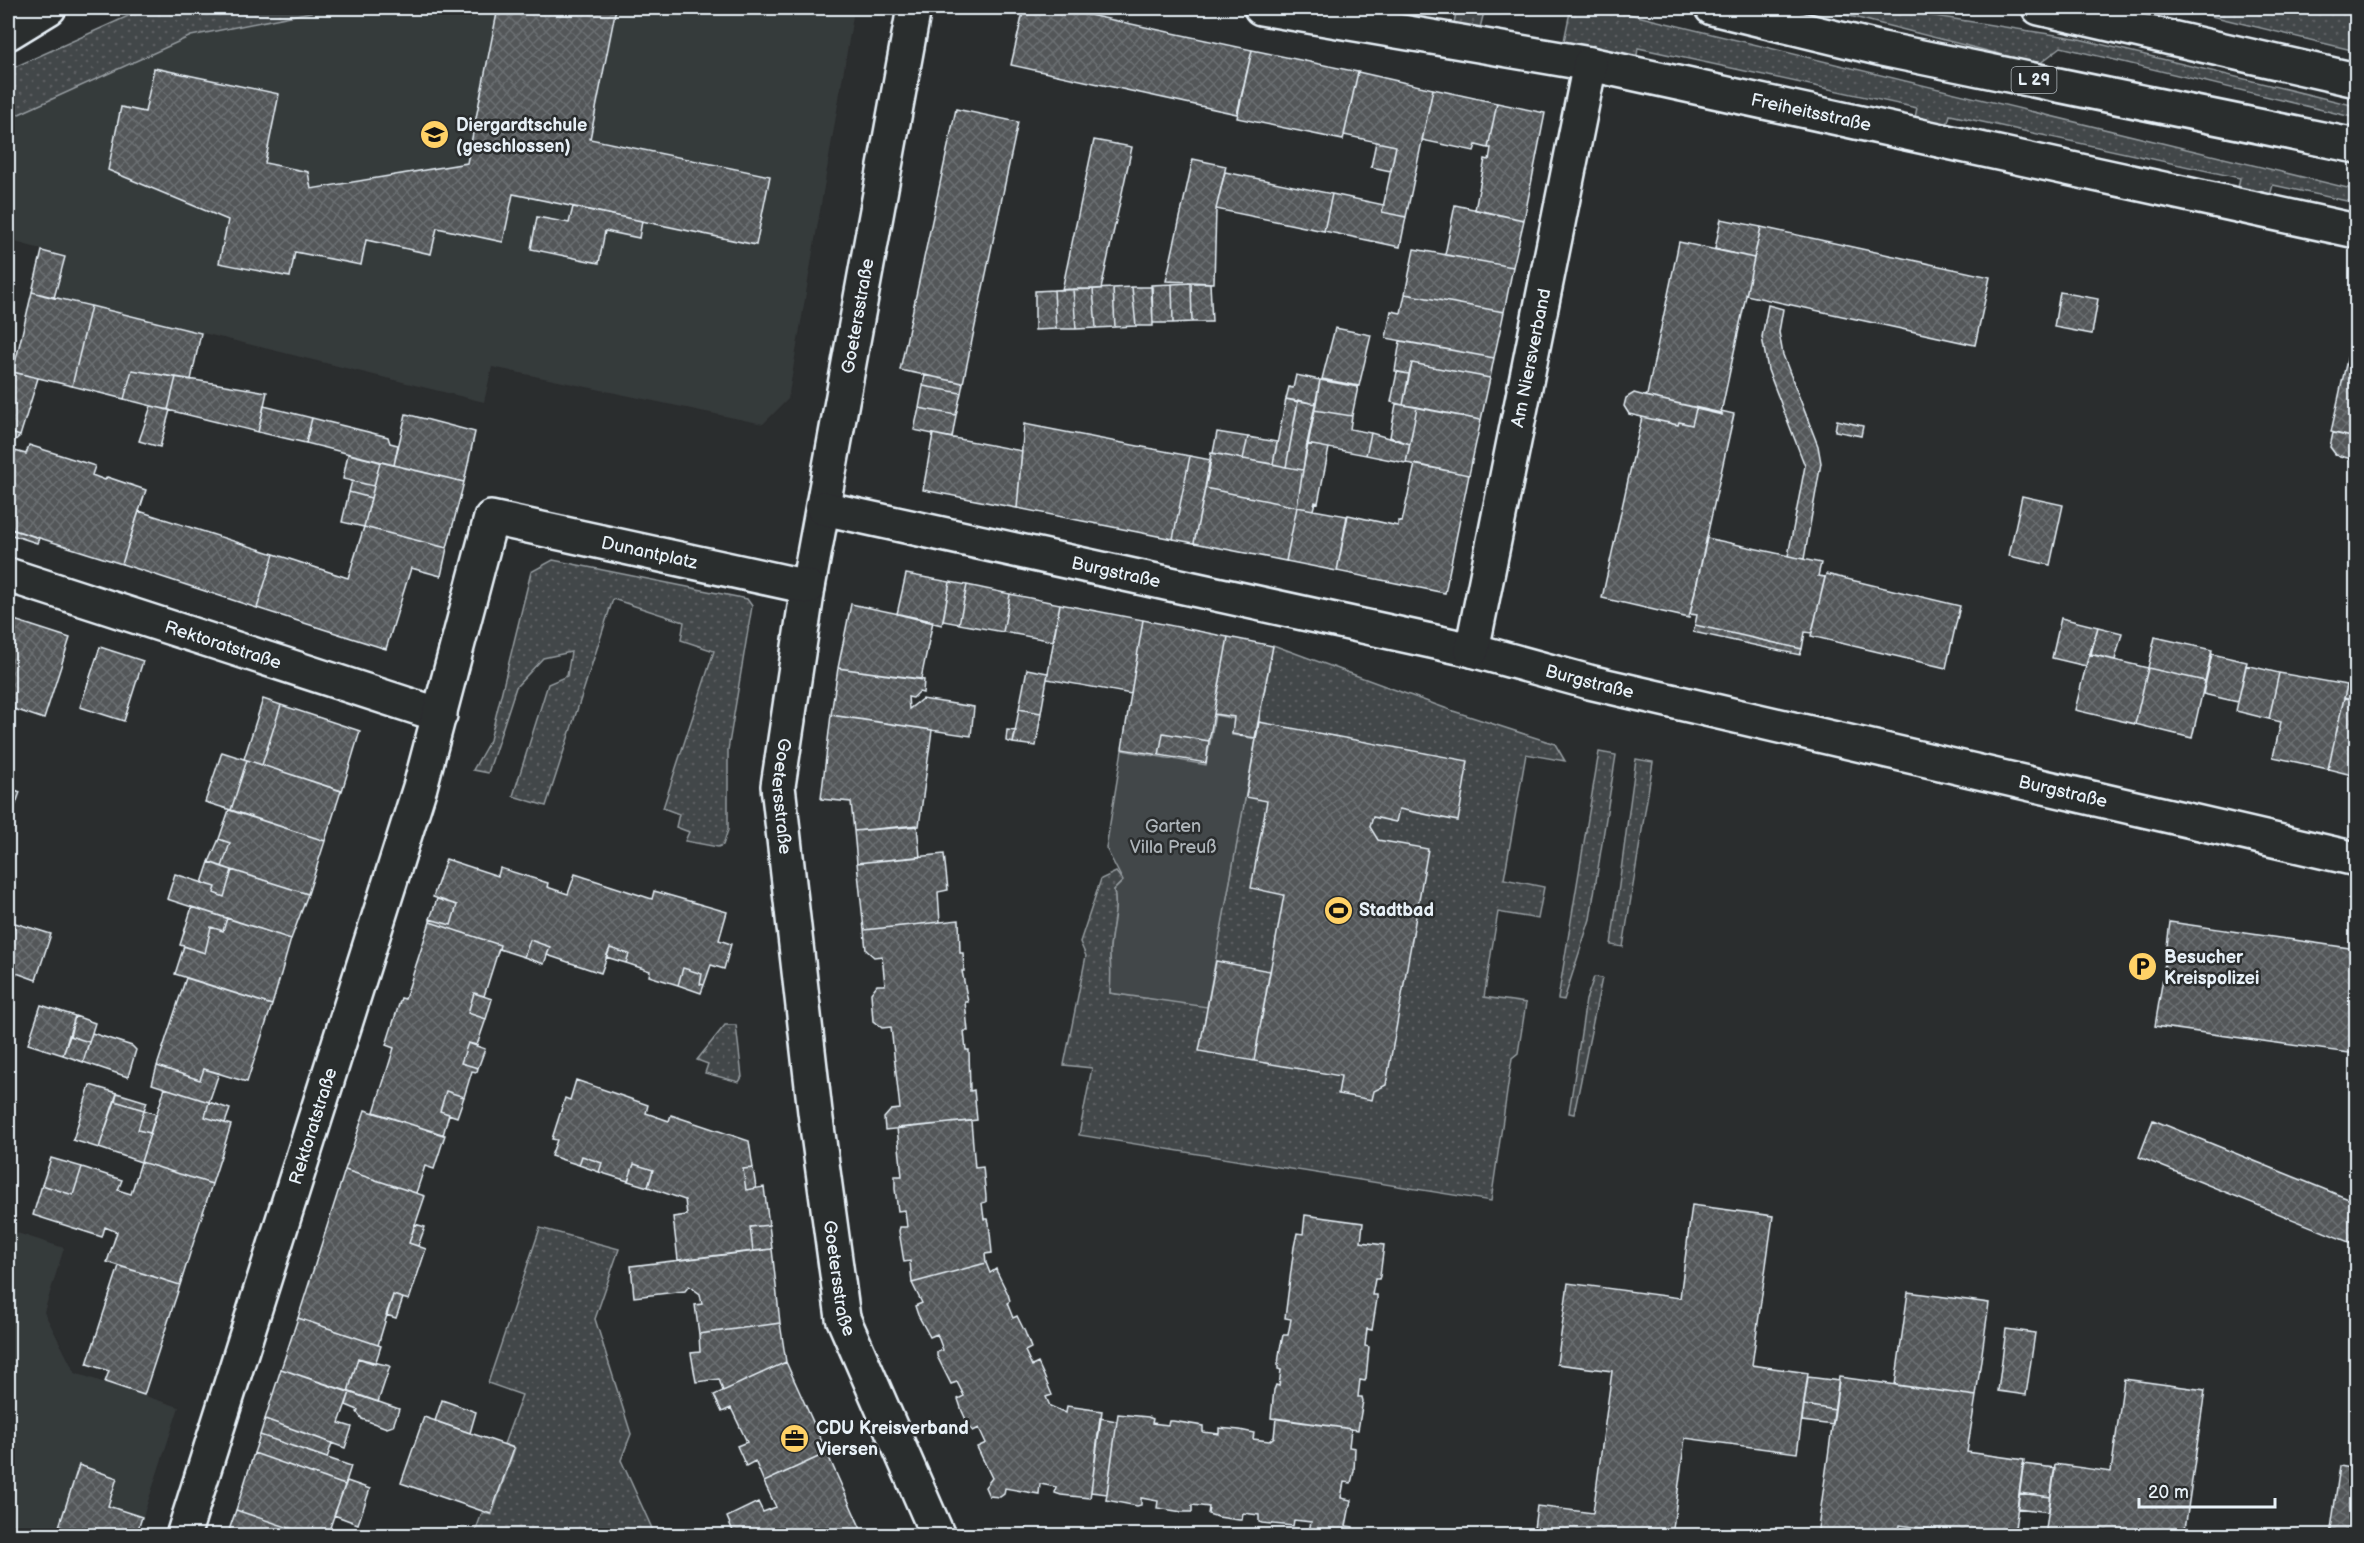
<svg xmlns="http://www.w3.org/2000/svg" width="2364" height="1543" font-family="'Balsamiq Sans',sans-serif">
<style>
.built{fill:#363a3b}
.grass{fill:url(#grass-dots);stroke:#959ca0;stroke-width:1.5}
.garden{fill:#424648;stroke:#959ca0;stroke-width:1.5}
.building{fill:url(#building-cross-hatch);stroke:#e8f1f8;stroke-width:1.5}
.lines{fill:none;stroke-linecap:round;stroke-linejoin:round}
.minor-casing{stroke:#e8f1f8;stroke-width:38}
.primary-casing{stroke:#e8f1f8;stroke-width:38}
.minor{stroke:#2a2d2e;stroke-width:33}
.primary{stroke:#2a2d2e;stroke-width:33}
.labels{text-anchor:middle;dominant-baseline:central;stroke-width:5;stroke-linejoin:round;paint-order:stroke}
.shield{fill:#2a2d2e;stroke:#afb6bb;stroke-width:1.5}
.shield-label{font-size:16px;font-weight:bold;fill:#e8f1f8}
.street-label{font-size:18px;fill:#e8f1f8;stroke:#2a2d2e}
.poi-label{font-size:18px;font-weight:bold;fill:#e8f1f8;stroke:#2a2d2e;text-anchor:start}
.park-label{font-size:18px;fill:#aeb5ba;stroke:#2a2d2e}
</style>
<defs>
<pattern id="grass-dots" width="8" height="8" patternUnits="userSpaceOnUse" patternTransform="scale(1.5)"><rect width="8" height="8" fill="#424648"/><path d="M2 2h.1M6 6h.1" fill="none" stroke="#5d6163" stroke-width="1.8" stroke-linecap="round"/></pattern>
<pattern id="building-cross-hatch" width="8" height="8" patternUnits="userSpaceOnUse" patternTransform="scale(1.5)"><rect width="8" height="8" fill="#535759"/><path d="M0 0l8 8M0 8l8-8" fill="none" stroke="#6c7072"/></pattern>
</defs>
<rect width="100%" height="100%" fill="#2a2d2e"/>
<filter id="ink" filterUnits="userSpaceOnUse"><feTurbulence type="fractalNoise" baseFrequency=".0167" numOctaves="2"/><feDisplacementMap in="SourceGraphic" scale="12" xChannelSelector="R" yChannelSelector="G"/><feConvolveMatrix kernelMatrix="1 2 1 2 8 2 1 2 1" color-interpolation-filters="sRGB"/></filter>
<g filter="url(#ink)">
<path class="built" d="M331,8h520l2,8 -65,383 -25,25 -271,-57 -8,35 -428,-105 10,-41 -58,-16v-121l183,-83z
M8,1230l56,18 -20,64 31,61 104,34 -42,128h-129z"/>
<path class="grass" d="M146,8h185l-140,28 -183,83v-49z
M1457,8h28l-5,20 -26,-5z
M1552,8h52l752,182v13l-83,-18 -4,14 -32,-7 3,-14 -290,-63 -4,14 -32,-7 3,-14 -279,-60 -2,14 -73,-16 7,-34z
M1818,8h66l191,30 281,68v12l-295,-71 -22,17z
M2178,8h178v43z
M553,560l194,39 5,7 -24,144v80l-5,15 -5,2 -33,-6 4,-9 -13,-5 3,-13 -16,-6 51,-157 -33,-11 3,-18 -71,-23 -67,207 -33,-10 35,-112 19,-8 4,-24 -28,6 -27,29 -28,86 -15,-3 17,-30 41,-168z
M1273,645l180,66 102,33 10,17 -39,-7 -22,125 40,8 -6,32 -40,-7 -14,85 42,6 -8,50 -6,5 -21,143 -412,-66 13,-67 -28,-3 22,-109 -6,-14 21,-63 15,-7 7,9 -9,9c5,23 -5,43 -4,65 1,13 1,24 0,38l97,13z
M1599,752l17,3 -26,164 -26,81 -6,-1z
M1636,759l17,3 -30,185 -12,-2z
M1594,977l8,1 -28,136 -5,-1 17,-113z
M725,1025h11l6,52 -3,5 -34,-9 3,-9 -11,-4z
M540,1228l79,21 -24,70 36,115 -10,26 34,75h-181l8,-22 10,2 23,-67 -11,-4 18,-49 -34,-12z"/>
<path class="garden" d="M1215,715l20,4 -3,16 24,4 -49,268 -97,-14c1,-13 1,-25 0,-38 -1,-22 9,-42 4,-65l9,-9 -17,-33 16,-98 84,15z"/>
<path class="building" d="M498,8h118l-26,131 180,37 -14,69 -243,-51 -10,48 -66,-14 -6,26 -65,-14 -5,25 -66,-13 -5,25 -71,-14 9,-43 -120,-50 13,-63 24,5 9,-44 125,26 -14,69 43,9 3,17 156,-26z
M1024,8h33l195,42 -15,64 -226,-49z
M1252,50l106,22 -15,68 -106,-22z
M1358,72l75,17 -27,128 -24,-5 14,-66 -52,-11z
M1433,89l64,14 -9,45 -12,-3 -2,6 -52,-11z
M1497,103l48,10 -21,107 -49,-10 10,-51 4,1 2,-12h-3z
M956,109l62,13 -55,261 -63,-13z
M1094,140l38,7 -31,142 -39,1z
M1376,142l20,4 -5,25 -20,-4z
M1193,159l33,7 -10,43 -2,74 -48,-2z
M1225,172l107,22 -8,37 -108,-22z
M1332,194l52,11 -2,7 24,5 -6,30 -76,-16z
M1455,205l69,15 -11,47 -68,-12z
M573,207l69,14 -3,17 -34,-7 -6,32 -68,-14 6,-32 32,6z
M1721,219l40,8 -7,31 -39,-9z
M1761,227l229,50 -15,68 -229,-50z
M1679,242l75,16 -33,155 -76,-17 2,-1z
M1414,249l99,18 -9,45 -99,-18z
M42,251l23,6 -11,41 -22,-6z
M1191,283h19l2,39h-20z
M1191,283l1,39 -19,1 -1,-39z
M1172,284l1,39h-20l-2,-38z
M1132,287h20l1,39h-17z
M1132,287l4,39 -21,1 -2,-39z
M1113,288l2,39 -19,1 -3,-39z
M1073,289l3,40h-20l-2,-39z
M1073,289h20l3,39 -20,1z
M1054,290l2,39 -21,1v-39z
M32,292l59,14 -19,80 -59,-14z
M2060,292l38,7 -6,35 -38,-7z
M1405,294l99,18 -10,46 -108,-20 5,-27 10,2z
M1768,305l15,4 -4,23 4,23 35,91 3,17 -17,96 -16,-3 17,-90 -37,-96 -6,-33z
M91,306l110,27 -10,47 -59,-10 -8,29 -52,-13z
M2356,319v119l-25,-6z
M1335,328l36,7 -12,51 -37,-7z
M1400,341l94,17 -4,20 -78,-15 -3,11 -14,-3z
M1412,363l78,15 -9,42 -78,-15z
M132,370l44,7 -8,33 -44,-11z
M8,371l30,7 -18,58 -12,-4z
M1397,372l12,2 -6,31 -12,-3z
M925,375l38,8 -2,10 -38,-7z
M1296,375l24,5 -4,24 -30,-5 3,-12 4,1z
M176,377l91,15 -9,40 -90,-22z
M1320,380l38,7 -6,29 -38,-6z
M923,386l38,7 -5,22 -37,-7z
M1634,393l11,3 78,18 -27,-5 -4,16 -13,-3 -1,3 -36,-8 -13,-3 -5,-8 2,-8z
M1286,399l12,3 -12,65 -13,-3z
M1298,400l18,4 -13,66 -17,-3z
M1396,404l21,3 -7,37 -20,-7z
M151,406l19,4 -10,37 -21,-6z
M264,406l48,12 -6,25 -48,-11z
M1417,407l64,13 -12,55 -63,-12z
M919,408l37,7 -4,23 -38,-8z
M1696,409l26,6 -1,-4 13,3 -45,204 -87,-20 40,-181 36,8 1,-3 13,3z
M1314,410l38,6 -2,13 21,4 -5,22 -59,-11z
M406,414l69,18 -11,50 -70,-17z
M312,418l76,19 2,6 8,2 -4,20 -88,-22z
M1837,420l26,6 -2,10 -26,-5z
M1024,424l166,32 -17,83 -156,-31z
M8,432l12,4 -7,6 -5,-2z
M1217,432l31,5 -5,22 -30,-6z
M1371,433l39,11 -4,19 -40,-8z
M2333,433l23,5v22l-20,-5 -6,-8z
M933,434l89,17 -5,57 -94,-18z
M1248,437l29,5 -4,22 -30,-5z
M8,440l5,2 -5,18z
M1307,444l22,4 -11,55 -3,-1 -2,8 -16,-3z
M29,445l66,21 -3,9 13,5 2,-3 39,13 -24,74 -114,-36v-68l3,-10 15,4z
M1211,453l92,17 -6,37 -92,-19z
M348,454l32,8 -6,24 -31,-7z
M1190,456l21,4 -17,83 -21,-4z
M380,462l84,20 -17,66 -83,-21z
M1415,464l54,11 -24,118 -108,-22 11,-56 50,11v-5l4,1z
M352,481l22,5 -3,12 -22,-6z
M1205,488l92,19 -11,54 -92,-18z
M349,492l22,6 -7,29 -22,-5z
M2022,496l41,9 -13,60 -41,-9z
M1297,507l50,9 -10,55 -51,-10z
M139,511l135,43 -17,54 -135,-44z
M364,527l83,21 -6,28 -30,-8 -25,81 -129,-41 17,-54 74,24z
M10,529l29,9 -2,5 -28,-9z
M1707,538l114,25 -3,13 7,1 -13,56 -7,-1 -3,17 -107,-24 2,-10 -7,-1z
M906,574l44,8 -8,43 -45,-11z
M1826,574l134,32 -14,62 -135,-32z
M950,582l17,3 -8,39 -16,-3z
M967,585l43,9 -7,38 -44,-8z
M1010,594l50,10 -7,37 -50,-9z
M851,604l82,17 -12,58 -83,-11z
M1060,604l83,16 -12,74 -84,-15z
M8,618l62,20 -26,81 -36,-12z
M2061,618l37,9 -12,39 -34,-8z
M1143,620l85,17 -19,104 -46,-8 -4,22 -37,-6z
M1695,625l107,24 -2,6 -107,-23z
M2098,627l24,6 -7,27 -24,-6z
M1228,637l45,9 -18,92 -23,-4 2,-17 -20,-3z
M2155,637l57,13 -7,31 -57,-13z
M100,647l43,14 -19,60 -44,-14z
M2089,654l59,14 -13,56 -60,-14z
M2212,654l35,8 -9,40 -35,-8z
M2246,665l33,8 -10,46 -33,-8z
M838,668l86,12 -1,13 -4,-1 -6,6 -5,-1 1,12 13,-10 52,8 -3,29 -140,-21z
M2148,668l57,13 -13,57 -57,-14z
M1027,669l21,4 -7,40 -22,-4z
M2279,673l68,12 -19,84 -55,-12 8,-35 -12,-3z
M2347,685l9,2v14l-12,-3z
M2344,698l12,3v75l-28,-7z
M263,699l18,6 -19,60 -18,-6z
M281,705l79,26 -18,60 -80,-26z
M1019,709l22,4 -5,33 -23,-3z
M831,715l101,15 -13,96 -65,5 -3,-29 -30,-3z
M1259,722l209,39 -10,60 -59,-12 -3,13 -23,-5 -3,10 8,13 50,9 -42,236 -12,6 -2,9 -34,-6 3,-18 -87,-15 30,-166 -33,-7 16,-87 -21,-4z
M1007,730l9,1 -3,12 -7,-2z
M1163,733l46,8 -3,22 -47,-8z
M222,752l25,8 -16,50 -26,-8z
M247,760l94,31 -16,50 -94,-31z
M8,787l12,5 -12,35z
M229,810l96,31 -17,53 -86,-27 8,-24 -11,-4z
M917,825l3,32 -63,6 -3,-32z
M219,839l11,4 -8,24 -13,-5z
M944,854l4,36 -10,2 2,30 -76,8 -7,-67z
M446,859l52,17 2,-8 48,15 -1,4 21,7 7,-20 77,25 2,-8 73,21 -8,28 12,4 -7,25 -13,-4 -7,20 -4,-1 2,-10 -19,-6 -5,17 -29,-9 1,-5 -24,-8 3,-9 -19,-6 -9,25 -54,-18 3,-8 -20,-7 -6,17 -25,-8 1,-4 -70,-23v-3l21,6 6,-20 -24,-8z
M209,862l23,8 -8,27 -10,-4 2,-6 -14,-4z
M232,870l76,24 -17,45 -124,-40 8,-25 41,13 -2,6 10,4z
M437,899l20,6 -6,20 -21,-6z
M192,907l35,11 -4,13 -12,-4 -6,26 -25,-8z
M227,918l64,21 -19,66 -97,-31 9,-28 21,7 6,-26 12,4z
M959,920l1,33h3l1,18h-2l6,31h-3l3,29h-4l2,19h3l1,41 4,-1 3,30 -92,10 -1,-12 7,-8 9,-1 -9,-82 -9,1 -9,-7 -2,-28 6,-8h8l-3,-29 -8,1 -8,-7 -2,-20z
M430,922l70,23 -16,51 -10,-3 -6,20 18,6 -9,26 -9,-2 -7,20 17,5 -1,4 -5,-1 -8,26 -18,-6 -6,20 9,3 -6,21 -69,-23 20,-64 -8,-3 15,-47 4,1z
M2170,922l186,27v105l-201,-28 8,-48 5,1 1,-8 -5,-1z
M15,923l36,11 -15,46 -28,-10v-23z
M530,940l20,7 -6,17 -20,-7z
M610,948l19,6 -3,9 -20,-6z
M1216,961l54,10 -16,90 -55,-10z
M683,968l19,6 -2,10 4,1 -3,8 -23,-8z
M186,978l86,27 -25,77 -43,-13 -4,11 -43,-14z
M474,993l18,6 -6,20 -18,-6z
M41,1005l34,11 -12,39 -35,-11z
M75,1016l20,7 -6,19 -19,-6z
M92,1033l40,13 4,4 -8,27 -45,-15z
M70,1036l19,6 -6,20 -20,-7z
M468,1043l17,6 -7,19 -17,-5z
M157,1066l43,14 4,-11 15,4 -10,29 -57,-18z
M576,1080l72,25 -2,8 23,8 2,-6 78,26 4,27 -10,1 3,21 18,-3 5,38 -19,2 3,24 -75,9 -5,-43 14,-2 -2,-15 -37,-13 5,-17 -19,-6 -6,17 -29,-9 3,-9 -20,-7 -3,9 -28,-9 6,-16 -5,-1 13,-41 5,2z
M90,1085l27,8 -18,55 -26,-8z
M165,1088l44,14 -4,15 26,8 -19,59 -71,-22z
M446,1091l18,6 -7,20 -17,-6z
M117,1093l30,9 -3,8 -29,-9z
M115,1101l29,9 -6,20 12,3 -9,29 -42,-14z
M209,1102l21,7 -5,14 -20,-6z
M144,1110l12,4 -6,19 -12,-3z
M365,1110l80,25 -11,34 -9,-3 -9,27 -71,-23z
M2153,1120l203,82v43l-217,-88z
M971,1121l4,47 8,-1 3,30v5l-4,1 2,16h4l1,4 3,30 -7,1 1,9 -74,20 -2,-22 -6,1 -5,-31 1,-4h7l-2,-17 -7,1 -3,-22v-13h7l-5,-48z
M582,1156l20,7 -3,9 -20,-7z
M51,1158l31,9 -9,28 -31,-10z
M141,1162l71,22 -32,101 -73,-23 10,-30 -12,-5 -3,10 -69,-22 9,-30 31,10 9,-28 40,13 -4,10 13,4z
M634,1164l19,6 -5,17 -20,-6z
M753,1168l3,20 -10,2 -3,-21z
M345,1170l80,26 -16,47 17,6 -17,51 -16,-5 -15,50 -80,-27z
M1692,1205l81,11 -21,149 56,8 -11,80 -112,-15 -13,98h-139l4,-30 56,7 19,-142 -55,-7 11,-81 112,15z
M1305,1215l58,8 -2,19 23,3 -4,31 -1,3h-4l-3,16h5v4l-5,31 -5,-1 -2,17 4,1 -3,31 -1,3 -5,-1 -2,17h4l1,4 -5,29 -87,-12 3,-28 2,-5 3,1 2,-16 -3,-1v-5l2,-15 3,-14h5l3,-16 -6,-1 9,-71 3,-14 6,1z
M415,1224l10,3 -7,19 -9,-3z
M769,1225l3,24 -19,2 -3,-24z
M772,1249l8,74 -81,11 -4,-29 7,-1 -2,-10 -11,-8 -4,5 -51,6 -3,-31z
M986,1263l4,10 6,-4 1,3 11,22 2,7 -3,2 6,15 4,-2 8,16 6,16 -6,3 7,15 6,-3 6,13 8,19 -6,2 4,9 16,7 1,-7 35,5 -12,87 -29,-3 -6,-2 1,-6 -16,-3 -1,10 -34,-6 -1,6 -4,3 -11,-1 -4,-9 7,-9 -15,-31 9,-4 -7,-15 -6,3 -3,-3 -8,-17 -4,-12 6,-3 -7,-14 -6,2 -14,-28v-4l6,-2 -6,-16 -7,3 -12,-22 -3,-9 7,-3 -10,-20z
M119,1266l61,19 -36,110 -39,-13 4,-11 -22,-7z
M1908,1292l81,11 -13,93 -81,-11z
M393,1295l10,3 -7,20 -10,-3z
M298,1318l83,28 -6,18 -17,-6 -10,34 -67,-23z
M780,1323l6,39 -63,29 -4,-12 -23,3 -5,-29 9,-1 -1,-18z
M2006,1329l29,4 -9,62 -28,-4z
M358,1358l32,8 -12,36 -30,-10z
M786,1362l41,91 -63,29 -9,-21 -9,5 -9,-20 10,-4 -16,-34 -9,4 -8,-17z
M281,1369l69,23 -11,31 13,4 -7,21 -80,-29z
M1808,1377l31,4 -4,29 -31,-5z
M1839,1377l137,19 -9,56 57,8 -10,76h-34l-80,-11 -1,11h-82z
M2124,1379l81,11 -21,146h-139l10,-72 56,8z
M350,1392l49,17 -6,17 -6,2 -25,-9 -5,-7 1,-2 -12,-5z
M442,1400l34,12 -6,21 -35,-12z
M1804,1405l31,5 -2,15 -31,-4z
M1118,1414l30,3 5,2 -1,4 16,2 1,-4h4l30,5v6l16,2v-6l21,2 14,3 -1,6 16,2 5,-4 2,-19 75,11 -2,18 6,1 -1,23 -3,12 -7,-1 -3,16 10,2 -5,26 7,1 2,9 -42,-3 -4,-2 2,-9 -17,-2 -1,6 -31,-3 -3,-1v-7l-16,-2 -1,7h-3l-21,-3 -10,-3 1,-7 -17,-2v7h-10l-25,-4 1,-7 -17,-3v7l-4,1 -31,-6z
M424,1417l90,31 -23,66 -90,-31z
M1100,1418l17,3 -10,73 -16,-2z
M265,1419l67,24 -5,15 -67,-23z
M260,1435l91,31 -6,19 -91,-32z
M254,1453l91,32 -18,51h-14l-77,-26z
M827,1453l37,83h-129l-8,-19 31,-15 5,10 13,-5 -12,-25z
M2023,1464l32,4 -4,29 -32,-4z
M79,1465l38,13 -9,28 34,11 -6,19h-80z
M2340,1466l16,3v67h-26z
M347,1481l23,8 -12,35 -24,-9z
M2019,1493l32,4 -2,15 -32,-4z
M236,1510l77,26h-86z"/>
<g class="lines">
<defs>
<g id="minor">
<path id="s1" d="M914,8l-106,579 -30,199 37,326 28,206 95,218"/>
<path id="s2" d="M1261,8l329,56 766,167"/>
<path id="s3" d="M823,508l649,142 117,32 767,177"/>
<path id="s4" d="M8,575l432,140"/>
<path id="s5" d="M1472,650l118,-586"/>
<path id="s6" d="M183,1536l237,-749 71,-269 317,69"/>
</g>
<path id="primary" d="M1712,8l170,41 474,97
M2039,8l317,72
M8,33l41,-25"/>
</defs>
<use href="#minor" class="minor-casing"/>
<use href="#primary" class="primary-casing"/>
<use href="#minor" class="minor"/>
<use href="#primary" class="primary"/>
</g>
</g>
<defs>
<symbol id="school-disc" viewBox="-11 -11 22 22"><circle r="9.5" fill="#ffd166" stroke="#2a2d2e"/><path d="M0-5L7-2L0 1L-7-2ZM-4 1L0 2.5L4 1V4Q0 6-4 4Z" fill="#111"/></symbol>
<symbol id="stadium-disc" viewBox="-11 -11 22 22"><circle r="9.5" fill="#ffd166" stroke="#2a2d2e"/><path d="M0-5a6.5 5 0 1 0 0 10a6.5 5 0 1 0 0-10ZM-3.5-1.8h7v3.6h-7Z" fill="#111"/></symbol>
<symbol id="parking-disc" viewBox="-11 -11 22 22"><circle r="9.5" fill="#ffd166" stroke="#2a2d2e"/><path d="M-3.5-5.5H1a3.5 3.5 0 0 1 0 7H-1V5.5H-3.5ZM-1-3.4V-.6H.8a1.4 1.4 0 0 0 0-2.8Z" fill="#111"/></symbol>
<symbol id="office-disc" viewBox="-11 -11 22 22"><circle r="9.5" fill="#ffd166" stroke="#2a2d2e"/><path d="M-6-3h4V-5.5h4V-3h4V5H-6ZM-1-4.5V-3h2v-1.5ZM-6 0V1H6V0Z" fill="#111"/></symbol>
</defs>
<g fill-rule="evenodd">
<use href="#school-disc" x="418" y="118" width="33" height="33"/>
<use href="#stadium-disc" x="1322" y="894" width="33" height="33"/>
<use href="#parking-disc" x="2126" y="950" width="33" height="33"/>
<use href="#office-disc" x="778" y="1422" width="33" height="33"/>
</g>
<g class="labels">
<rect class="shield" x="2011.5" y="67" width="45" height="26" rx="4.5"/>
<g class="shield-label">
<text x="2034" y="80">L 29</text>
</g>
<g class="street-label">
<text stroke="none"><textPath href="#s2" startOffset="560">Freiheitsstraße</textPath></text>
<text transform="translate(858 316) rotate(-80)">Goetersstraße</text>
<text stroke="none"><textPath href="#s5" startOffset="298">Am Niersverband</textPath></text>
<text stroke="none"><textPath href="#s6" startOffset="1226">Dunantplatz</textPath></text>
<text stroke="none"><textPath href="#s3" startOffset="300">Burgstraße</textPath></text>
<text stroke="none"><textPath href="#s4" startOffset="226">Rektoratstraße</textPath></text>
<text stroke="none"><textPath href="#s3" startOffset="786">Burgstraße</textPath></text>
<text stroke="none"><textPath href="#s3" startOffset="1272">Burgstraße</textPath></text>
<text stroke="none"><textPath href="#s1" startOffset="800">Goetersstraße</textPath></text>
<text stroke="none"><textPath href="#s6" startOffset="430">Rektoratstraße</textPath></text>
<text stroke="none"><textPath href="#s1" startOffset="1286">Goetersstraße</textPath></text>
</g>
<g class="poi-label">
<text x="456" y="125">Diergardtschule<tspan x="456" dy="21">(geschlossen)</tspan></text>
<text x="1359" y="910">Stadtbad</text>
<text x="2164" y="957">Besucher<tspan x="2164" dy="21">Kreispolizei</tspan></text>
<text x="816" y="1428">CDU Kreisverband<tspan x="816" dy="21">Viersen</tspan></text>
</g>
<g class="park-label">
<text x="1173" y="826">Garten<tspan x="1173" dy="21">Villa Preuß</tspan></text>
</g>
</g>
<rect width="2364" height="1543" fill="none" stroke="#2a2d2e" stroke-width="30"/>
<rect x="15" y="15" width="2334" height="1513" fill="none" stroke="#e8f1f8" stroke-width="2" filter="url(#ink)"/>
<path d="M2139 1498v9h136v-9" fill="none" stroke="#e8f1f8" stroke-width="3"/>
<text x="2148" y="1498" font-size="18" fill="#e8f1f8" stroke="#2a2d2e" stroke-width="4.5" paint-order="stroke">20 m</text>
</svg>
